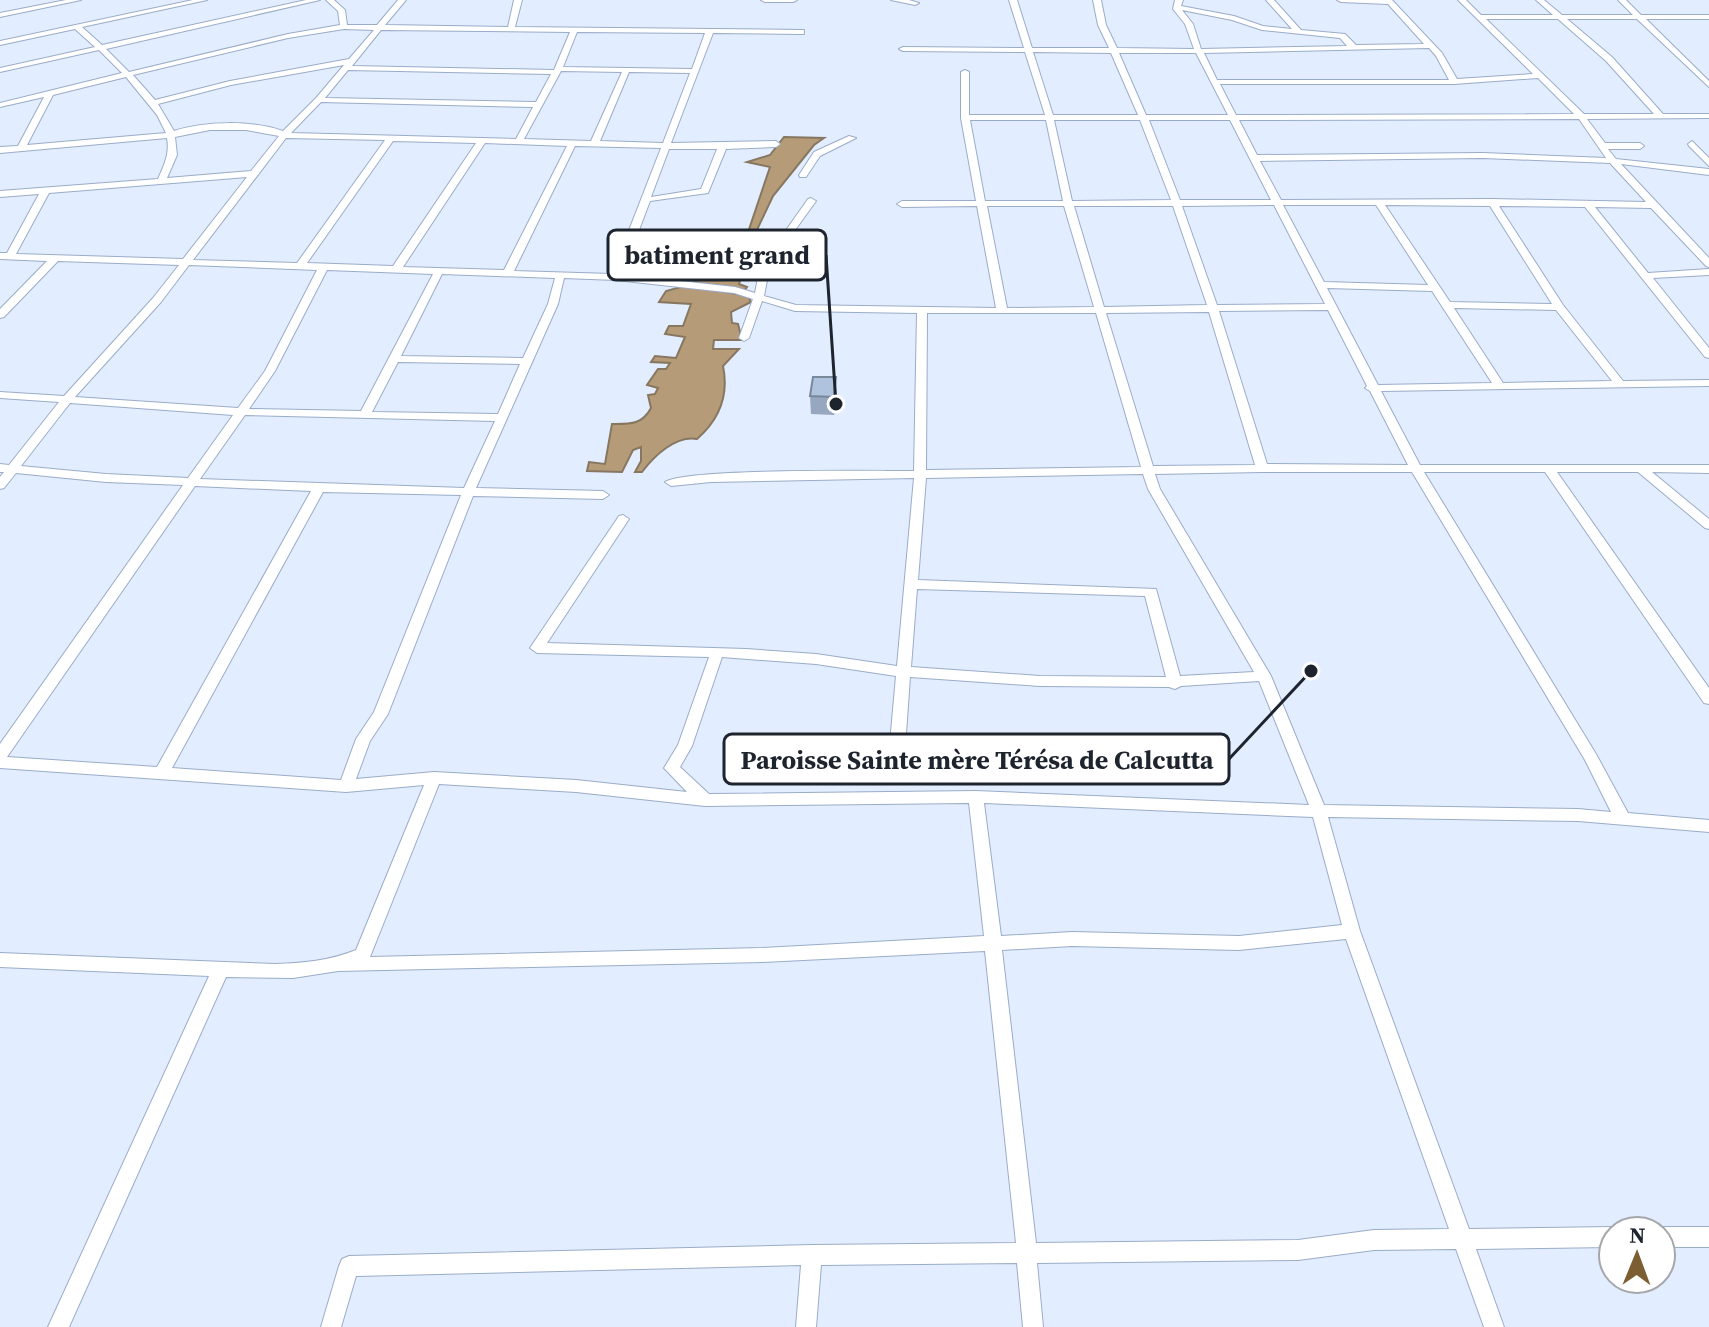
<svg xmlns="http://www.w3.org/2000/svg" width="1709" height="1327" font-family="'Source Serif 4',serif">
<style>
.water{fill:#b59b77;stroke:#877761;stroke-width:2}
.lines{fill:none;stroke-linecap:round;stroke-linejoin:round}
.minor-casing{stroke:#9aacc8;stroke-width:2}
.minor{fill:#fff;fill-rule:evenodd}
.wall{fill:#96a7bf}
.shaded-wall{fill:#7a889b}
.building{fill:#afc2de;stroke:#7a889b;stroke-width:2}
.leader{fill:none;stroke:#1d242e;stroke-width:3}
.callout-dot{fill:#1d242e;stroke:#fff;stroke-width:3}
.callout{fill:#fff;stroke:#1d242e;stroke-width:3}
.callout-label{font-size:26px;text-anchor:middle;font-weight:bold;fill:#1d242e}
</style>
<rect width="100%" height="100%" fill="#e2edff"/>
<path class="water" d="M784,137l40,1 -10,7 -41,51 -18,38 -16,50 8,3 -3,4 -52,-9 40,-12 9,-17 29,-86 -23,-5 23,-7z
M688,285l60,11 3,6 -20,10 1,11 6,1 4,16h-28l-1,9h26l-16,17c6,29 -3,53 -26,73 -21,-4 -43,17 -55,33h-7l6,-11v-14l-8,3 -11,22 -35,-1 2,-9 16,2 7,-40c18,0 30,1 39,-16l-3,-13 7,-1 3,-6 -11,-3 11,-16h8l4,-6 -19,-1 4,-6 21,2 9,-21 -20,-3 4,-8h14l8,-22 -32,-2 7,-11z"/>
<g class="lines">
<defs>
<path id="minor" d="M66,0h15l-81,17v-4z
M193,0h14l-125,27 20,18 204,-45h14l-214,49 23,23 159,-38 52,-9 -2,-14 -12,-11h8l11,10 2,15h30l21,-25h8l-21,25 123,2 6,-27h8l-7,27 289,3v4h-3l-88,-1 -42,110 105,-2 4,3 -4,3 -50,2 -18,44 -58,8 -28,74 30,3 23,-32 54,1 5,3 -2,2 -51,-1 -20,28 74,8 20,6 9,-46 13,-4 31,-44 3,-1 5,3 -33,46 -10,2 -9,47 32,9 200,3 -19,-102 -75,1 -5,-3 5,-3h74l-15,-83v-46l4,-2 4,2v43h76l-20,-63 -122,-1 -4,-2 4,-2 121,1 -15,-48h8l15,48h77l-11,-23 -5,-25h8l5,25 11,23 77,1 -9,-25 -12,-15 2,-9h8l-2,6 53,10 29,10 29,3 -26,-29h8l27,30 44,4 11,11 68,-1 -36,-40 -47,-2 -4,-2h55l50,53 15,26 76,-5 -75,-74h8l15,15h72l-17,-15h8l18,15h71l-15,-15h8l15,15h68v4h-63l63,62v6l-72,-68h-70l45,38 51,57h46v4l-122,1 18,24h35l4,3 -4,3h-32l8,10 93,10v6l-88,-11 88,94v9l-3,-1 -55,-58 -56,-1 53,66 61,-4v6l-56,3 56,70v10l-4,-1 -120,-150 -86,-1 64,99 60,76 86,-1v6l-328,5 39,74h289v8l-57,-1 57,47v10l-4,-1 -67,-56h-81l152,216v16l-5,-1 -159,-231h-121l172,282 32,59 81,7v12l-131,-11 -250,-4 32,114 109,298 144,-2 7,4h-7v16l-137,2 28,78h-20l-28,-78 -82,1 -76,10 -261,3 6,64h-20l-6,-64 -196,2 -5,62h-20l5,-62 -445,11 -15,51h-20l18,-61 3,-7 7,-3 463,-11 204,-2 -31,-292 -222,11 -425,9 -45,7 -67,-1 -157,350h-21l161,-351 -209,-9v-14l275,11c28,-1 54,-3 81,-14l68,-165 -78,7 -346,-24v-24l183,-259 -77,-3 -90,-9 -12,15 -4,1v-12l4,-5h-4v-8l9,1 50,-63 -59,-4v-6l64,4 89,-98 26,-33 -121,-4 -54,56 -4,1v-9l47,-48 -47,-2v-6h7l32,-59 -39,3v-6l158,-12c6,-14 12,-25 9,-41l-167,15v-6l18,-1 26,-49 -44,10v-4l122,-30 -23,-23 -99,22v-4l95,-21 -20,-18 -75,16v-4zM1182,10l50,10 30,10 78,8 7,8 -146,3 -8,-25zM1486,19h72l48,42 48,53h-70zM344,29l30,1 -25,29 -119,22 -75,19 -22,-25 155,-37zM381,30l189,2 -16,38 -202,-4zM577,32l128,1 -13,36 -129,-2zM1429,48l7,8 13,24h-232l-13,-27zM1033,52l78,1 27,62h-85zM1119,53h77l32,62h-82zM344,65l-28,33 -33,33c-31,-11 -78,-10 -109,0l-16,-27 73,-19zM348,70l203,4 -15,28 -211,-4zM561,71l61,1 -31,69 -67,-2zM629,72l61,1 -27,70 -63,-2zM126,77l31,38 9,18 -139,12 26,-50zM1538,78l36,36 -338,1 -16,-31h234zM321,102l212,5 -17,32 -225,-6zM1579,119l27,39 -123,-5 -226,2 -18,-35zM970,120h76l17,81h-78zM1054,120h86l31,80 -99,1zM1149,120h81l41,80h-91zM210,130h36l33,6 -28,35 -84,7 10,-23 -2,-18zM286,138l99,2 -88,123 -104,-3zM393,141l83,2 -83,123 -86,-3zM485,143l82,3 -63,124 -101,-3zM575,146l86,2 -49,126 -98,-3zM669,149h48l-16,40 -50,8zM1483,158l127,5 36,39 -154,-3 -211,1 -21,-39zM247,177l-64,82 -167,-5 33,-61zM1274,205l51,99 -108,1 -35,-99zM1283,205h93l52,80 -104,-3zM1385,205l105,1 62,98 -102,-2zM987,206h77l30,101 -87,1zM1074,206h99l34,99 -103,2zM189,265l128,5 -52,101 -27,37 -163,-11 86,-95zM327,270l106,4 -72,137 -112,-2 26,-38zM442,274l113,4 -7,26 -25,54 -122,-2zM564,278l52,2 118,13 19,6 -14,39 5,3 5,-3 13,-37 33,10 122,2 -3,158c-38,0 -229,-3 -249,11l6,4 40,-4 203,-4 -17,188 -81,-12 -70,-5 -199,-6 82,-124 -6,-4 -4,1 -89,132 7,5 172,4 -31,88 -14,23 23,24 -111,-12 -142,-8 -78,7 14,-38 18,-27 85,-218 130,3 6,-4 -6,-4 -127,-3 82,-184zM1327,288l105,3 60,92 -114,2zM1454,308l102,2 56,71 -109,2zM1328,310l39,76 -2,2 5,3 38,74 -141,-1 -48,-153zM1209,312l46,153 -102,1 -47,-153zM927,313h169l45,154 -215,3zM398,362l122,2 -22,50 -126,-2zM70,403l163,12 -45,63 -82,-4 -85,-8zM245,415l250,6 -31,67 -264,-9zM1262,472h150l173,288 26,52 -33,-3 -254,-4 -53,-129 -111,-187 -5,-15zM1143,474l5,15 106,183 -74,4 -24,-87 -238,-9 8,-102zM195,486l116,5 -154,276 -150,-10zM323,492l138,3 -87,217 -18,27 -15,41 -169,-12zM917,589l228,7 21,81 -126,-1 -129,-9zM722,657l94,7 80,12 -9,100 3,4h10l3,-4 7,-99 130,9 129,1 6,2 6,-3 78,-5 50,124 -333,-14 -267,3 -29,-27 12,-21zM439,784l137,8 129,14 264,-3 15,133 -221,12 -393,9zM984,803l329,14 29,108 -103,11 -167,-4 -71,4zM1346,939l103,290 -75,1 -76,10 -262,3 -34,-293 70,-4 167,4z
M761,0h36l-4,2h-28z
M891,0h18l10,3 -4,2z
M849,136l7,2 -36,18 -14,21h-6l-1,-2 15,-23z
M1692,141l17,17v8l-20,-20 -1,-2z
M1661,1227h48v20h-48v-16h-7z"/>
</defs>
<use href="#minor" class="minor-casing"/>
<use href="#minor" class="minor"/>
</g>
<path class="wall" d="M810,396h26l-2,19 -23,-1z"/>
<path class="shaded-wall" d="M836,377v19l-2,19v-18z"/>
<path class="building" d="M813,377h23l-2,20 -24,-1z"/>
<path class="leader" d="M836 404L826 255M1311 671L1229 759"/>
<g class="callout-dot">
<circle cx="836" cy="404" r="8"/>
<circle cx="1311" cy="671" r="8"/>
</g>
<g class="callout">
<rect x="608" y="230" width="218" height="50" rx="8"/>
<rect x="724" y="734" width="505" height="50" rx="8"/>
</g>
<g class="callout-label">
<text x="717" y="264">batiment grand</text>
<text x="977" y="769">Paroisse Sainte mère Térésa de Calcutta</text>
</g>
<g transform="translate(1637 1255) rotate(1)"><circle r="38" fill="#ffffff" stroke="#a5a7ab" stroke-width="2"/>
<path d="M0-6L14 30L0 20L-14 30Z" fill="#7c5e32"/>
<text y="-12" font-size="22" font-weight="bold" text-anchor="middle" fill="#1d242e">N</text>
</g>
</svg>
